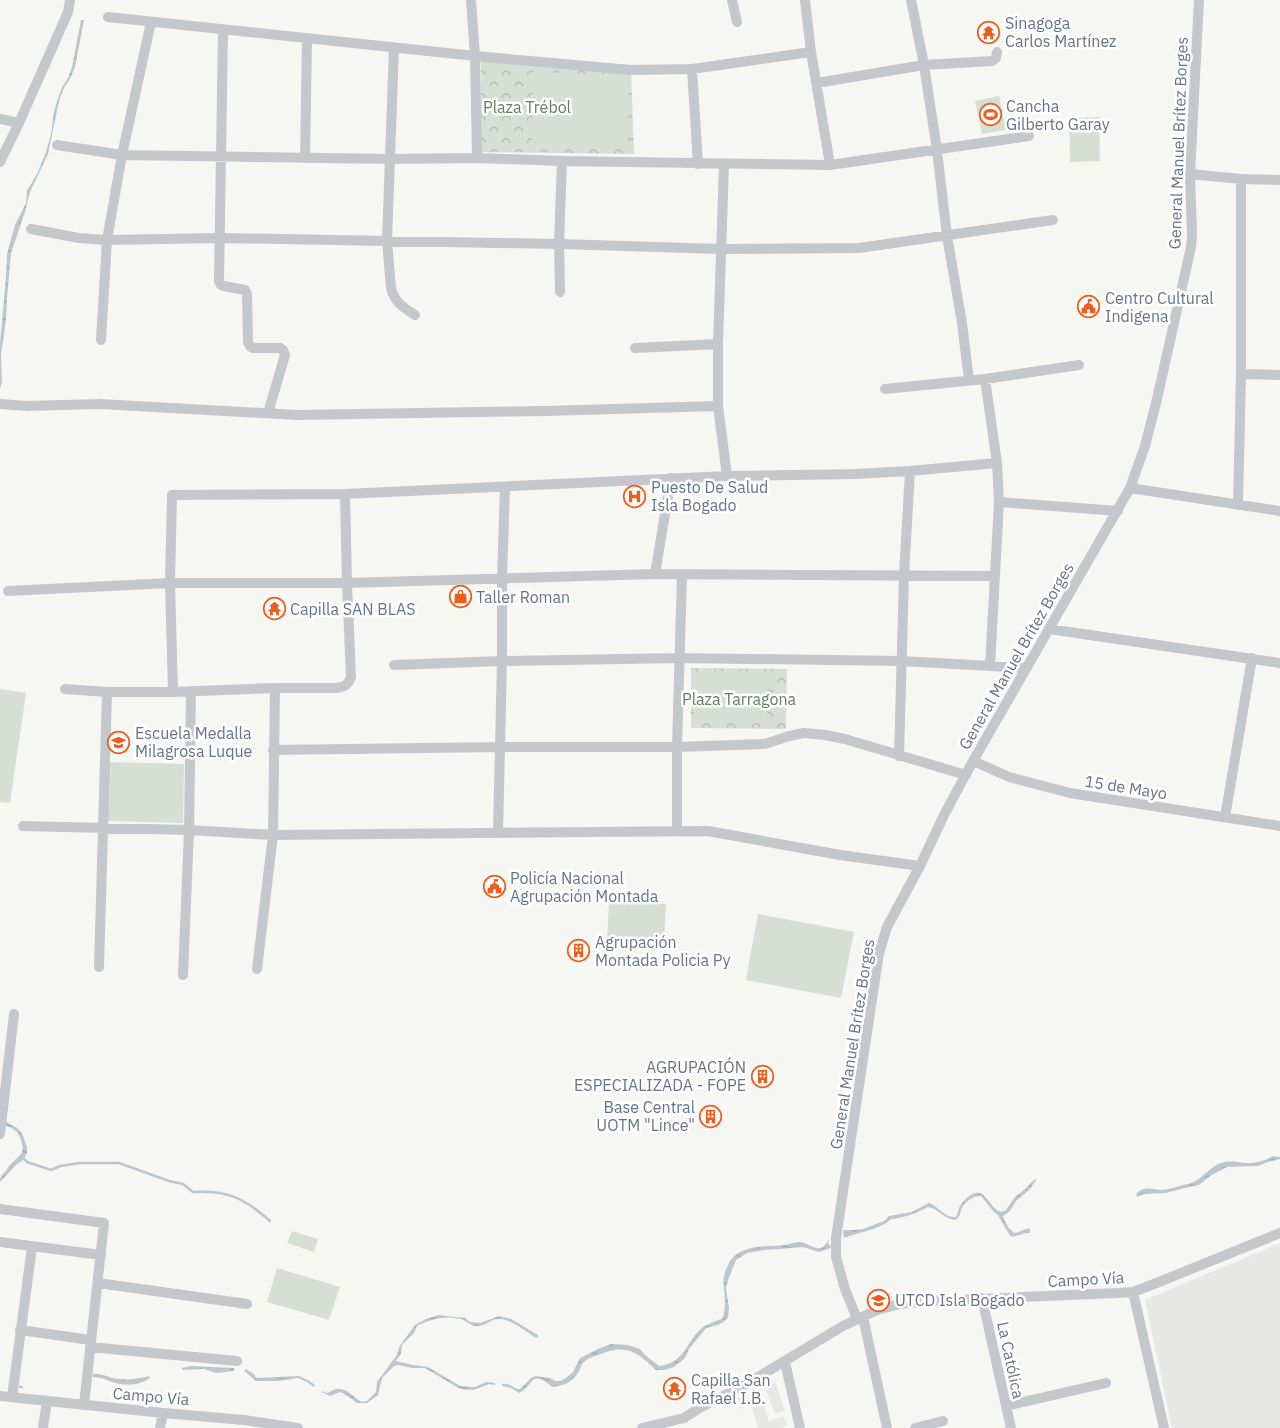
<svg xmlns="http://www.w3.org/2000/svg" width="1280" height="1428" font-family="'IBM Plex Sans',sans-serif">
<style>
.built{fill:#e7e8e6}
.forest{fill:url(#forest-crowns)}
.pitch{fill:#d7ded4}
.water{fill:url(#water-ripples)}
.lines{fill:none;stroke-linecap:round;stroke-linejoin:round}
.stream{stroke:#bbc7cc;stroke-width:2.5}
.minor{stroke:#c4c7cb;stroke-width:10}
.labels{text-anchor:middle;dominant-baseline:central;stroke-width:5;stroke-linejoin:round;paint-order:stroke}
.poi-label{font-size:16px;fill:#647486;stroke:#fff;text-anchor:start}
.park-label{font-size:16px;fill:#667c63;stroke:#fff}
.street-label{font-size:16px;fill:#647486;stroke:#fff}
</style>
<defs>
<pattern id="forest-crowns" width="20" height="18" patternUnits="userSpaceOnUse" patternTransform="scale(1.25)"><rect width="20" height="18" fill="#d7ded4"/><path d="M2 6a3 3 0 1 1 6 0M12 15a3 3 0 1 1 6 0" fill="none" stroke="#b2b9b2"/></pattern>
<pattern id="water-ripples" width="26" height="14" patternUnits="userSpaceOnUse" patternTransform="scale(1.25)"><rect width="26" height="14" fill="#bbc7cc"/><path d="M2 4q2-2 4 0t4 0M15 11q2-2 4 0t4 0" fill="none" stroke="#9ca6ab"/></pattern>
</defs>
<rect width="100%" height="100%" fill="#f6f7f3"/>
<path class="built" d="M624,491h22l1,11h-22z
M112,732h14v21l-14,-1z
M1280,1243v185h-108l-27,-128z
M891,1292l2,9 -26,6 -2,-8z
M775,1381l10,30 -10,3 -11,-29z
M759,1389l10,33 14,-6 4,9 -6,3h-23l-7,-24 -11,5 -4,-10 10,-5 4,7 6,-4 -3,1 -2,-7z"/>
<path class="forest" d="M481,57l150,12 3,85 -153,-2z
M691,668l96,1 -1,60 -95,-1z"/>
<path class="pitch" d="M533,72l96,3 -1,69 -96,-2z
M999,96l7,34 -24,4 -7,-33z
M1099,117l1,44 -30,1 -1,-44z
M694,673h73l1,50h-74z
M0,689l26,4 -16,110 -10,-1z
M109,762l75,2 -1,59 -76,-2z
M609,901l57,3 -2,40 -57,-3z
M758,914l96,18 -13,66 -95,-18z
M292,1231l26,8 -4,13 -27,-9z
M277,1268l63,19 -11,33 -62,-18z"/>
<path class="water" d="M81,20h3l-9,47 -5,12 -6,9 -5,13 -11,53 -18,38 -5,20 -14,41 -4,46 -1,21 -5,35 1,27 -2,7v-45l6,-68 1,-22 8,-29 11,-22 1,-12 10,-17 9,-22 5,-18 3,-23 8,-24 6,-9 4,-11z
M5,1121l12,7 5,5 5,14v6l-5,8 -5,3 -17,18c0,-5 1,-6 5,-10 2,-3 4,-6 7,-9 9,-9 13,-9 9,-23 -3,-9 -8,-12 -17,-15z
M1273,1156l7,1v2l-12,3 -10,4 -31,1 -17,9 -11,9 -10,2 -24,6 -21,1 -7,3 -1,-3c8,-8 16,-5 25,-4 7,0 20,-5 27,-6 15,-4 22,-19 36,-22 8,-2 16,1 23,1 9,0 20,-3 26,-7z
M1037,1179l-8,11 -13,11 -6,10 -7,5 5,11 6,6c6,0 10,-5 16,-4v4c-8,-1 -12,5 -20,3l-12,-21 -4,-3 -13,-16c-7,0 -14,4 -18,10 -4,6 -1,10 -8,14 -11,-1 -16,-11 -27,-13 -12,6 -23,11 -37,12 -11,11 -33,13 -47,19l-1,-8h10l10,-1 21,-8 5,-5 23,-4 17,-9c11,4 15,15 27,14 2,-3 2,-8 4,-11 4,-7 16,-18 23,-11 7,6 10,14 18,17l5,-2 9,-13 9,-7 10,-10z
M829,1239l-1,5h2l1,4 -12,4 -16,-5 -24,2 -15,1 -17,3 -11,7 -8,20 -2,8 3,20 -1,9 -3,4 -7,4 -12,3 -17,21 -4,9 -11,9 -10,3h-8c-18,-17 -29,-27 -55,-16 -6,2 -14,4 -18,9 -2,2 -3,7 -5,10 -7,10 -15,13 -26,14 -21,-19 -18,-1 -33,6l-8,-5 -9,-2v-2c8,-2 11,5 18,5l11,-11 5,-2 14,2 5,3h5l6,-3 7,-6 7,-14 18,-9 13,-5 17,1 12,4 5,6 14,11c26,-3 26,-23 43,-38 6,-5 14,-6 21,-10 1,-5 2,-10 2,-15 0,-16 -5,-22 3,-38 10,-21 37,-18 56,-20 5,0 10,-3 15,-3 8,0 15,8 22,6 4,-2 6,-6 8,-9z
M438,1315l27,3 5,4 10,1 19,-7 12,3 27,16v3l-3,-1c-10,-6 -28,-22 -42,-17 -5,3 -11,7 -18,6 -5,-1 -9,-5 -14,-7 -15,-4 -31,0 -44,7l-3,7 -12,12 -1,9 -5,7 17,4 15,2 32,19 15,1 11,-5 9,1v2l-6,-1 -15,6 -14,-1 -35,-21h-13l-14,-3 -4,1 -12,12 -4,17 -11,8h-10l-9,-7 -8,-4 -10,4 -8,-4v-1l5,2c4,-1 9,-5 13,-4 8,0 15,10 22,13l5,-1 9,-9 1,-10 20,-27 2,-8 16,-22 11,-6z
M190,1366l44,2v3l-18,2 -12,-4 -22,1v-2z
M246,1369l8,5 2,4 43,-2 9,4 7,5 -1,2 -7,-5 -9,-4 -21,3h-21l-12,-10z
M93,1374c10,-1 15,4 24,5 11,1 21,0 32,-3l1,2c-9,7 -23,8 -34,5 -9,-2 -14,-6 -23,-6z"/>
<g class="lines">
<path class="stream" d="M22,1157l5,5 24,8 9,-4 20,-3h39l50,18 14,3 10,8c35,-2 51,6 77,29
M20,1387h2"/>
<path class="minor" d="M471,0l4,56 2,102
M732,0l5,22
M805,0l6,52 19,113
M911,0l13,65 13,85 10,86 15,87 7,57
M108,17l367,39 156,14 61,-1 119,-17
M223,30l-4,251 2,4 3,1 21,4 2,4 1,48 2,4 3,2h27l3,2 2,5 -17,58
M394,47l-7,194 4,47c3,14 13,20 24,27
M692,69l6,95
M817,83l107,-18 68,-4 4,-3 1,-6
M0,119l19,4
M57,145l65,10 268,4 87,-1 85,3 268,4 199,-29
M305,158l2,-119
M0,162l19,-39 49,-111 2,-12
M724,164l-6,180v62l9,70
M1190,174l51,5 39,1
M31,229l48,9 28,2 113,-2 339,6 162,5 138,-1 194,-28
M560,292l-1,-48 3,-83
M101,340l6,-100 15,-85 29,-133
M635,348l83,-4
M1241,374l39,1
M985,379l12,84 2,39 -9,164
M885,389l100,-10 94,-14
M0,404l27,2 73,-2 197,11 248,-4 173,-5
M1130,488l150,23
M999,502l119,9
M1238,505l3,-131v-195
M655,574l16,-96
M8,591l162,-8h177l308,-9 340,2
M1049,629l231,34
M394,665l108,-4 178,-3 221,3 126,7
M65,689l42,3h66l102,-4h60c9,-1 13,-2 16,-11l-4,-94 -2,-89
M173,692l-3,-109 2,-88 173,-1 382,-18 128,-2 55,-3 87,-8
M273,750l226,-3h178l88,-3 24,-8 15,-3 21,2 20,4 121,36
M899,756l5,-181 6,-104
M973,761l36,16 61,16 210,33
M1225,817l27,-159
M23,826l166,4 84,5 435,-4 132,24 80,11
M677,831v-84l5,-173
M498,833l4,-172v-82l3,-92
M99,967l8,-275
M257,969l16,-134 2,-147
M183,975l6,-145 2,-139
M0,1134l14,-120
M0,1209l104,14 -20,182
M0,1242l101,13
M98,1283l149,21
M1133,1292l31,136
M982,1298l29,130
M863,1317l24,111
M857,1319l-12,-30 -9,-32v-19l43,-285 8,-26 33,-61 24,-51 29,-54 157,-273 15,-42 12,-47 34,-152 1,-12 -2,-61 9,-174
M20,1330l71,10
M90,1347l147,14
M785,1362l15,66
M0,1396l163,17 81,7 54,8
M12,1397l20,-150
M1006,1406l100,-23
M43,1428l4,-27
M160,1428l3,-15
M642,1428l42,-10 17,-11 42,-21 100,-60 34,-16 23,-6 31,-3 187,-8 15,-1 21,-8 126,-51
M915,1428l28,-7"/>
</g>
<defs>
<symbol id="temple-ring" viewBox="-11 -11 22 22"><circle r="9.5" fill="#fff" stroke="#ec5d1e" stroke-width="1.5"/><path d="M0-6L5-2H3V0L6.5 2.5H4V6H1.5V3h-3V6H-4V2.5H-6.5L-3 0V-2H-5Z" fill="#ec5d1e"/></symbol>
<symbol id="stadium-ring" viewBox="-11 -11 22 22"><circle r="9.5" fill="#fff" stroke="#ec5d1e" stroke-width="1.5"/><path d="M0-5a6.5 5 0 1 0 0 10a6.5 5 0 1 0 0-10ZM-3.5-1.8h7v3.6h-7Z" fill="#ec5d1e"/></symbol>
<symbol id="civic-ring" viewBox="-11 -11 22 22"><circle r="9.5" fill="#fff" stroke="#ec5d1e" stroke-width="1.5"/><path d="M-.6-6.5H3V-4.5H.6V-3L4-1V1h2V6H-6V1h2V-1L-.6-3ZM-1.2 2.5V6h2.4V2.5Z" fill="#ec5d1e"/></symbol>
<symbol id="hospital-ring" viewBox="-11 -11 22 22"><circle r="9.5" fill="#fff" stroke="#ec5d1e" stroke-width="1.5"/><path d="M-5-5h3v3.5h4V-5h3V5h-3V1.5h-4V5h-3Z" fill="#ec5d1e"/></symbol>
<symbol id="shop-ring" viewBox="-11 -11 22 22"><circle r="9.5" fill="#fff" stroke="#ec5d1e" stroke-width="1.5"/><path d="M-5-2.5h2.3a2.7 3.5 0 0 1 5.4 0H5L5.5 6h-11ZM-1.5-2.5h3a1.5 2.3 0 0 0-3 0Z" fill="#ec5d1e"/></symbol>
<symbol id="school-ring" viewBox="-11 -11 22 22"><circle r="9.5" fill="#fff" stroke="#ec5d1e" stroke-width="1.5"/><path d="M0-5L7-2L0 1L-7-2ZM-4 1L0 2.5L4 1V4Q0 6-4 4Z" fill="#ec5d1e"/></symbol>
<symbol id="building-ring" viewBox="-11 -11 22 22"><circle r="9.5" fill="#fff" stroke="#ec5d1e" stroke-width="1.5"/><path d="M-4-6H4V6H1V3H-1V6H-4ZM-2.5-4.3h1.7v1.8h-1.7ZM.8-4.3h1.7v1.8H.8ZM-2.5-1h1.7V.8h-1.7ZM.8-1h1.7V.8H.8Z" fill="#ec5d1e"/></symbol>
<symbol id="university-ring" viewBox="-11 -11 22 22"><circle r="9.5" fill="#fff" stroke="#ec5d1e" stroke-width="1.5"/><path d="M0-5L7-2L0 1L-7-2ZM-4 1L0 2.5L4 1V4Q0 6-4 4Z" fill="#ec5d1e"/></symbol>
</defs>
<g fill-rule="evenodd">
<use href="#temple-ring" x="976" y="20" width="25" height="25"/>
<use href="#stadium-ring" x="978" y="102" width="25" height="25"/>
<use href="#civic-ring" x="1076" y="294" width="25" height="25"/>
<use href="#hospital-ring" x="622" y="484" width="25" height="25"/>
<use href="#shop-ring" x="448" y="584" width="25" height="25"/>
<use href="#temple-ring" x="262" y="596" width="25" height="25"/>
<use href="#school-ring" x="106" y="730" width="25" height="25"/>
<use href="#civic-ring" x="482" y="874" width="25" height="25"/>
<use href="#building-ring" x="566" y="938" width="25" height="25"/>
<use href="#building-ring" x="750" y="1064" width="25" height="25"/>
<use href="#building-ring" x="698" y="1104" width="25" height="25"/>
<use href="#university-ring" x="866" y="1288" width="25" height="25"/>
<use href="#temple-ring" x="662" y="1376" width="25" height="25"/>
</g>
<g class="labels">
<g class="poi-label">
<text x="1005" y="23">Sinagoga<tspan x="1005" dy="18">Carlos Martínez</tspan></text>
<text x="1006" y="106">Cancha<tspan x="1006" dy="18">Gilberto Garay</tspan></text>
<text x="1105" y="298">Centro Cultural<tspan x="1105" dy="18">Indigena</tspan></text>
<text x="651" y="487">Puesto De Salud<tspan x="651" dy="18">Isla Bogado</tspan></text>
<text x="476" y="597">Taller Roman</text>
<text x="290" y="609">Capilla SAN BLAS</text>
<text x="135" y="733">Escuela Medalla<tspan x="135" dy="18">Milagrosa Luque</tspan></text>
<text x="510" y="878">Policía Nacional<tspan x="510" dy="18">Agrupación Montada</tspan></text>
<text x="595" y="942">Agrupación<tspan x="595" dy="18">Montada Policia Py</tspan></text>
<text x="746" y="1067" text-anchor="end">AGRUPACIÓN<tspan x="746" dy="18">ESPECIALIZADA - FOPE</tspan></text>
<text x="695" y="1107" text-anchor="end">Base Central<tspan x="695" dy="18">UOTM "Lince"</tspan></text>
<text x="895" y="1300">UTCD Isla Bogado</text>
<text x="691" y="1380">Capilla San<tspan x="691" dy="18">Rafael I.B.</tspan></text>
</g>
<g class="park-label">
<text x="527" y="107">Plaza Trébol</text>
<text x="739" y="699">Plaza Tarragona</text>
</g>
<g class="street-label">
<text transform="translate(1178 143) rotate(-88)">General Manuel Brítez Borges</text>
<text transform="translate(1016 656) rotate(-60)">General Manuel Brítez Borges</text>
<text transform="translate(1126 787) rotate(9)">15 de Mayo</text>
<text transform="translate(852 1044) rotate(-81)">General Manuel Brítez Borges</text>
<text transform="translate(1086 1279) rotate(-3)">Campo Vía</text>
<text transform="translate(1011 1360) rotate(78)">La Católica</text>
<text transform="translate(151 1396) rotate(5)">Campo Vía</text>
</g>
</g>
</svg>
